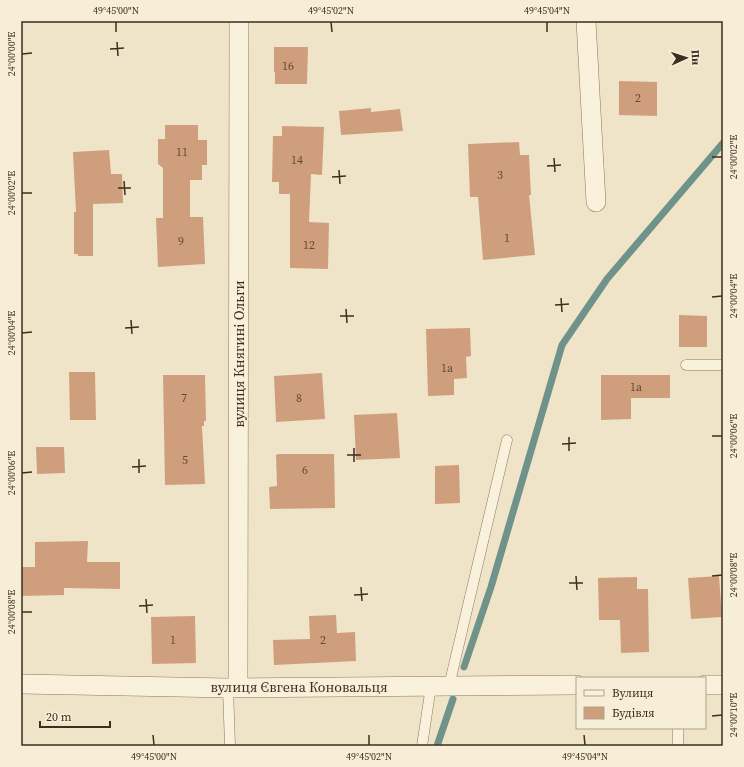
<svg xmlns="http://www.w3.org/2000/svg" width="744" height="767" font-family="'Source Serif 4',serif">
<style>
.lines{fill:none;stroke-linecap:round;stroke-linejoin:round}
.stream{stroke:#6f938a;stroke-width:7}
.building{fill:#cf9f7d}
.service-casing{stroke:#8d765c;stroke-width:11}
.minor-casing{stroke:#8d765c;stroke-width:20}
.service{stroke:#faf1dc;stroke-width:10}
.minor{stroke:#faf1dc;stroke-width:19}
.ticks{fill:none;stroke:#3d2e20;stroke-width:1.5}
.labels{text-anchor:middle;dominant-baseline:central;stroke-width:3;stroke-linejoin:round;paint-order:stroke}
.number-label{font-size:12px;fill:#624a37}
.street-label{font-size:14px;fill:#3d2e20;stroke:#f7eed8}
.neatline{fill:none;stroke:#3d2e20;stroke-width:1.5}
.ticks-label{font-size:10px;text-anchor:middle;fill:#3d2e20}
</style>
<rect width="100%" height="100%" fill="#f0e4c8"/>
<g class="lines">
<path class="stream" d="M464,667l27,-80 71,-242 45,-66 116,-136
M437,746l16,-47"/>
</g>
<path class="building" d="M274,47h34l-1,37h-32v-12h-1z
M619,81l38,1v34l-38,-1z
M371,108v4l29,-3 3,22 -62,4 -2,-24z
M165,125h33v15h9v25h-5v15h-12v37h13l2,47 -47,3 -2,-49h7v-50l-5,-4v-25h7z
M282,126l42,1 -2,48 -11,-1 -2,48 20,1 -1,46 -38,-1v-74h-11v-12h-7l1,-46h9z
M519,142l1,13h9l2,40h-2l6,60 -52,5 -5,-63h-8l-2,-53z
M109,150l2,24h11l1,29 -30,1v52h-15v-2h-4v-42h2l-3,-60z
M679,315l28,1v31h-28z
M470,328l1,28 -5,1 1,21 -13,1v16l-26,1 -2,-67z
M69,372h26l1,48h-26z
M322,373l3,46 -49,3 -2,-46z
M163,375h42l1,46h-2v5h-2l3,58 -40,1z
M601,375h69v23h-39v21l-30,1z
M397,413l3,45 -44,2 -2,-45z
M36,447h28l1,26 -28,1z
M278,454h56l1,54 -65,1 -1,-22 8,-1 -1,-31z
M459,465l1,38 -25,1v-38z
M88,541l-1,21h33v27l-56,-1v7l-43,1v-29h14v-25z
M719,576l3,41 -31,2 -3,-41z
M637,577v12h11l1,63 -28,1 -1,-33h-21l-1,-42z
M336,615l1,18 18,-1 1,29 -82,4 -1,-25 37,-1 -1,-23z
M195,616l1,47 -44,1 -1,-47z"/>
<g class="lines">
<defs>
<path id="service" d="M686,365h37
M449,686l58,-246
M228,688l2,58
M422,746l9,-60
M678,746v-18"/>
<path id="minor" d="M586,21l10,181
M21,684l207,4 349,-3
M705,685h18
M238,687l1,-666"/>
</defs>
<use href="#service" class="service-casing"/>
<use href="#minor" class="minor-casing"/>
<use href="#service" class="service"/>
<use href="#minor" class="minor"/>
</g>
<path class="ticks" d="M116,22v10M331,22l1,10M547,22v10M117,42l1,14M110,49l14,-1M22,54l10,-1M712,157h10M554,158l1,14M547,166l14,-1M339,170l1,14M332,177l14,-1M124,181l1,14M118,188h13M22,193h10M712,297l10,-1M561,298l1,14M555,305l14,-1M346,309l1,14M340,316h14M131,320l1,14M125,328l14,-1M22,333l10,-1M712,436h10M569,437v14M562,444l14,-1M354,448v14M347,455h14M139,459v14M132,467l14,-1M22,473l10,-1M576,576l1,14M712,576l10,-1M569,583h14M361,587l1,14M354,595l14,-1M146,599l1,14M139,606l14,-1M22,612h10M712,716l10,-1M153,735l1,10M369,735v10M584,735l1,10"/>
<g class="labels">
<g class="number-label">
<text x="288" y="66">16</text>
<text x="638" y="98">2</text>
<text x="182" y="152">11</text>
<text x="297" y="160">14</text>
<text x="500" y="175">3</text>
<text x="507" y="238">1</text>
<text x="181" y="241">9</text>
<text x="309" y="245">12</text>
<text x="447" y="368">1а</text>
<text x="636" y="387">1а</text>
<text x="184" y="398">7</text>
<text x="299" y="398">8</text>
<text x="185" y="460">5</text>
<text x="305" y="470">6</text>
<text x="173" y="640">1</text>
<text x="323" y="640">2</text>
</g>
<g class="street-label">
<text transform="translate(239 354) rotate(-90)">вулиця Княгині Ольги</text>
<text x="299" y="687">вулиця Євгена Коновальця</text>
</g>
</g>
<rect width="744" height="767" fill="none" stroke="#f7eed8" stroke-width="44"/>
<rect x="576" y="677" width="130" height="52" fill="#f7eed8" stroke="#ada18e"/>
<rect x="584" y="690" width="20" height="6" fill="#faf1dc" stroke="#ada18e"/>
<text x="612" y="697" font-size="12" fill="#3d2e20">Вулиця</text>
<rect x="584" y="707" width="20" height="12" fill="#cf9f7d" stroke="#ada18e"/>
<text x="612" y="717" font-size="12" fill="#3d2e20">Будівля</text>
<g transform="translate(686 58) rotate(87)" stroke="#f7eed8" stroke-width="3" paint-order="stroke">
<path d="M0-3L7 15L0 10L-7 15Z" fill="#3d2e20"/>
<text y="-6" font-size="11" font-weight="bold" text-anchor="middle" fill="#3d2e20">Пн</text>
</g>
<path d="M40 721v6h70v-6" fill="none" stroke="#3d2e20" stroke-width="2"/>
<text x="46" y="721" font-size="12" fill="#3d2e20" stroke="#f7eed8" stroke-width="3" paint-order="stroke">20 m</text>
<rect x="22" y="22" width="700" height="723" class="neatline"/>
<g class="ticks-label">
<text x="116" y="14">49°45'00"N</text>
<text x="331" y="14">49°45'02"N</text>
<text x="547" y="14">49°45'04"N</text>
<text transform="translate(11 54) rotate(-90)" y="4">24°00'00"E</text>
<text transform="translate(733 157) rotate(-90)" y="4">24°00'02"E</text>
<text transform="translate(11 193) rotate(-90)" y="4">24°00'02"E</text>
<text transform="translate(733 296) rotate(-90)" y="4">24°00'04"E</text>
<text transform="translate(11 333) rotate(-90)" y="4">24°00'04"E</text>
<text transform="translate(733 436) rotate(-90)" y="4">24°00'06"E</text>
<text transform="translate(11 473) rotate(-90)" y="4">24°00'06"E</text>
<text transform="translate(733 575) rotate(-90)" y="4">24°00'08"E</text>
<text transform="translate(11 612) rotate(-90)" y="4">24°00'08"E</text>
<text transform="translate(733 715) rotate(-90)" y="4">24°00'10"E</text>
<text x="154" y="760">49°45'00"N</text>
<text x="369" y="760">49°45'02"N</text>
<text x="585" y="760">49°45'04"N</text>
</g>
</svg>
